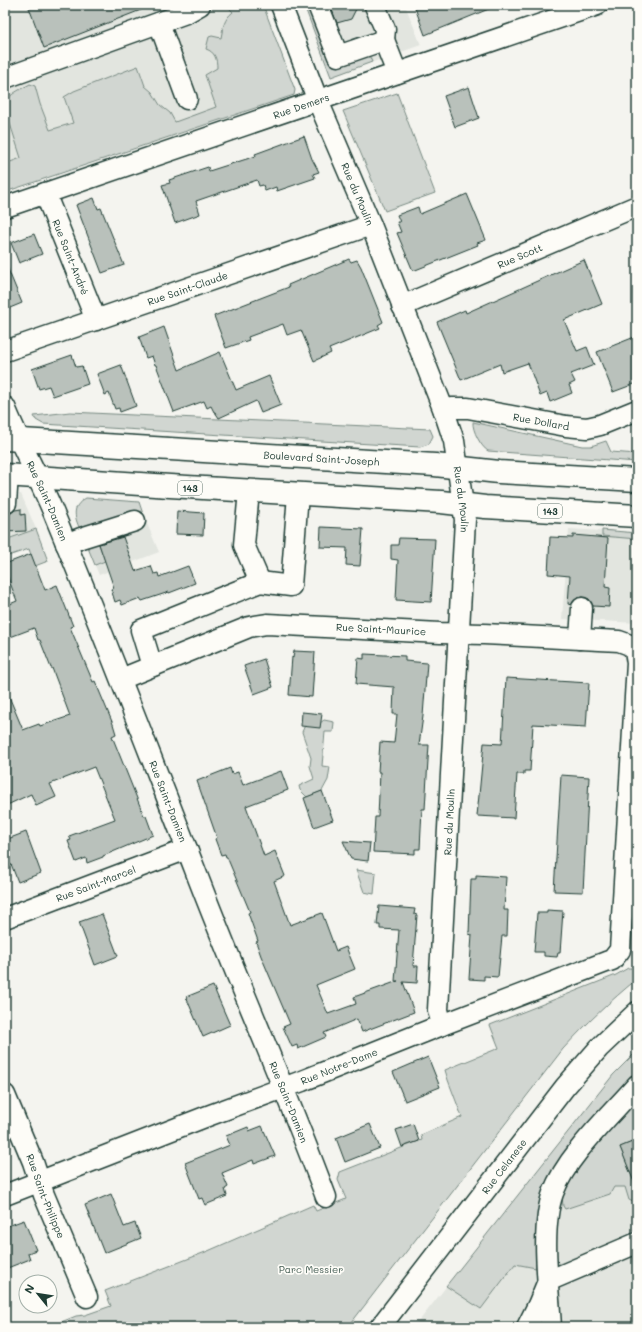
<svg xmlns="http://www.w3.org/2000/svg" width="642" height="1332" font-family="Mali,sans-serif">
<style>
.built{fill:#e2e5df}
.green{fill:#d1d6d1;stroke:#788a82}
.building{fill:#b9c1bb;stroke:#1f3d34}
.lines{fill:none;stroke-linecap:round;stroke-linejoin:round}
.minor-casing{stroke:#1f3d34;stroke-width:23}
.major-casing{stroke:#1f3d34;stroke-width:25}
.minor{stroke:#fdfcf7;stroke-width:20}
.major{stroke:#fdfcf7;stroke-width:22}
.labels{text-anchor:middle;dominant-baseline:central;stroke-width:3.5;stroke-linejoin:round;paint-order:stroke}
.shield{fill:#fdfcf7;stroke:#62766e;stroke-width:1}
.shield-label{font-size:9px;font-weight:bold;fill:#1f3d34}
.street-label{font-size:10px;fill:#1f3d34;stroke:#fdfcf7}
.park-label{font-size:10px;fill:#435c53;stroke:#fdfcf7}
</style>
<rect width="100%" height="100%" fill="#f4f4ef"/>
<filter id="ink" filterUnits="userSpaceOnUse"><feTurbulence type="fractalNoise" baseFrequency=".025" numOctaves="2"/><feDisplacementMap in="SourceGraphic" scale="8" xChannelSelector="R" yChannelSelector="G"/><feConvolveMatrix kernelMatrix="1 2 1 2 8 2 1 2 1" color-interpolation-filters="sRGB"/></filter>
<g filter="url(#ink)">
<path class="built" d="M5,5h258l32,85 -1,5 -289,97z
M304,5h101l16,40 -90,32z
M5,493l16,1 15,35 -31,11z
M143,514l16,38 -60,23 -18,-43z
M569,529l68,4v90l-75,-4z
M637,1051v276h-220l-1,-2 197,-250z"/>
<path class="green" d="M230,5h33l32,85 -1,5 -289,97v-28l16,-6 -16,-50c0,-13 15,-18 25,-24l5,2 5,18 10,26 23,-7 -9,-26 10,-6 64,-25 7,20 7,6 8,13 10,8 5,9 41,-15 -11,-32 12,-7c0,-9 -2,-16 -11,-19l3,-12 3,-1 9,2c2,-11 3,-19 12,-26l-4,-4z
M304,5h7c5,12 17,57 26,62l32,-12 3,7 -41,15z
M397,93l38,100 -50,18 -42,-100z
M70,412l360,17 3,7 -4,8 -9,3 -377,-23 -7,-4 -2,-4z
M473,422l109,24h9l15,-5 5,11 26,2v8l-149,-11c-7,-4 -16,-21 -15,-29z
M86,498l53,4 4,12 -62,18c-6,-14 -11,-25 5,-34z
M36,529l12,32 -13,5 -6,-17 -24,8v-17z
M602,530l35,3v6l-35,-3z
M97,539l8,22 -10,4 -9,-22z
M324,720l10,2 -1,10h-8l-3,34 8,1 -2,13 -6,11 -15,6 -7,-7 -1,-4 15,-7 -4,-13 1,-8 -9,-26 3,-7 15,-2z
M356,870l20,3 -2,21 -10,-2z
M628,968h9v11c-27,22 -51,45 -74,70l-215,278h-299l27,-11 9,-1 26,-9 -6,-15 103,-40 105,-46 3,6 30,-12 -8,-19 2,-8 79,-31 3,-1 -1,-5 41,-18 -14,-37 -3,-10 54,-22 -9,-23 126,-50z
M637,1051v23l-54,62 -40,63 -6,21 -1,48 -21,-4 -34,45 -35,-23 167,-211z
M637,1093v47l-17,7 17,42v15l-8,-4 -4,-13h-11l-4,7 -45,15 -2,-3 -1,-10 7,-15 14,-23z"/>
<path class="building" d="M28,5h123v1l-107,42z
M330,5h28l-7,14 -14,4z
M414,5h82v1l-71,29z
M469,87l10,31 -24,9 -11,-31z
M304,136l8,23 7,13 -6,2 2,4 -38,13 -1,-4 -11,4 -2,-6 -4,1 -2,-6 -61,21 4,13 -25,9 -13,-38 8,-2 -1,-3 39,-13 1,4 47,-15 -1,-2z
M467,194l19,46 -9,3 1,2 -65,26 -16,-38 4,-1 -4,-10h3l-3,-7 21,-8 2,7z
M94,198l4,11 3,-1 23,57 -22,8 -26,-68z
M34,234l8,20 -23,9 -8,-20z
M349,259l2,3 6,-2 4,7 22,55 -5,3 2,3 -51,21 2,4 -17,8 -13,-31 -14,5 -4,-11 -35,13 1,3 -23,8 -12,-32 75,-29 -1,-2z
M584,260l18,44 -38,16 13,31 10,-4 7,18 -23,9 4,8 -6,3 3,8 -22,9 -3,-9 -7,3 -12,-33 -26,9 -2,-8 -39,16 -24,-58 28,-12 1,3z
M5,262l17,41 -17,7z
M164,327l15,43 41,-18 16,38 33,-14 12,29 -20,8 -5,-12 -37,17 -4,-6h-1l-3,-6 -4,2 -3,-7 -30,11 -18,-47h-1l-3,-9 -6,2 -7,-21z
M637,336v47l-24,9 -16,-40z
M72,355l4,12 6,-1 6,18 -35,12 -4,-10 -10,3 -7,-20z
M121,365l15,41 -16,6 -1,-4 -4,1 -6,-16 -4,2 -8,-21z
M21,509v6l4,-1 1,17 -21,1v-18l6,-1 4,-3z
M177,511l27,2 -1,22 -27,-1z
M321,527l42,2 -3,37 -14,-1 1,-17 -27,-1z
M573,535l35,3 -3,49 5,1 -1,19 -16,-1 -4,-7 -7,-2 -5,1 -6,7 -3,-1 2,-28 -22,-2 2,-37 23,1z
M123,537l12,34 16,-5 3,8 4,-1 1,4 29,-11 7,17 -26,10v-1l-27,9 -2,-3 -18,7 -2,-5 -5,2 -4,-13 3,-1 -15,-44z
M399,538l36,1 -4,63 -35,-2 2,-40 -7,-1v-14h7z
M31,554l14,36 12,-5 16,41 -3,1 23,55 2,-1 18,43 3,10 -4,2 32,80h2l7,19 -50,21v1l-16,6 -1,-5 -10,4 -8,-21 3,-1 -2,-4 46,-17 -21,-52 -44,17 6,13 -20,9 -5,-12 -26,12v-119l18,43 16,-6 1,2 30,-10 -18,-48h-1l-11,-28h-2l-4,-12 -29,11v-33l12,-5 -12,-31v-6z
M294,651l21,1 -3,45 -23,-2 3,-38 1,1z
M364,654l41,2v5l22,2 -4,53 -4,29h10l-1,15 -3,49h-3l-2,40h-5v5l-42,-2 2,-35h3l2,-45h-2l2,-30 14,1 3,-29h-4l1,-27 -38,-3 2,-26 6,1z
M264,659l9,28 -19,7 -10,-28z
M506,678l83,5 -3,44 -53,-3 -3,47h-6v3h-7l-3,44 -37,-2 7,-73 18,1z
M302,712l20,2 -2,14 -19,-2z
M230,768l2,6 6,-2 5,13 38,-14 7,19 -42,16 18,50 11,-5 10,25 -11,5 16,44 32,-12 14,38 10,-4 9,22 -39,16 12,29 28,-10 -2,-7 44,-16h-3l4,-51 -19,-1v-4h-3l2,-19 36,3 -1,5 3,1 -4,51h5l-1,17 -14,-1 11,30 -52,20 -5,-13 -33,14 2,4 -28,12 -1,-4 -5,2 -9,-20 7,-3 -29,-68 -5,-14 2,-1 -10,-28 2,-1 -23,-55h-1l-1,-3 -4,1 -6,-16 2,-1 -20,-57z
M561,775l28,2 -6,115 -29,-1z
M322,791l11,29 -19,7 -10,-29z
M26,832l15,41 -23,9 -7,-18 -6,3v-27z
M343,841l27,2 -2,18 -17,-2z
M476,875l30,2 -2,33h4l-1,26h-5l-4,41 -14,-1v4l-15,-1 3,-44 -3,-1 2,-55h5z
M547,910l16,1 -3,42h-2l-1,4 -13,-1v-4h-10l3,-39h10z
M102,914l16,42 -23,9 -16,-43z
M213,986l17,39 -27,12 -17,-40z
M428,1057l12,30 -35,14 -12,-29z
M370,1124l10,24 -35,14 -9,-24z
M413,1124l6,17 -17,6 -6,-17z
M262,1126l13,30 -21,8 -1,-4 -31,13 6,14 -3,2 2,7 -22,9 -3,-7 -3,1 -14,-36 45,-18 -4,-9 22,-9 1,4z
M637,1140v47h-1l-16,-40z
M111,1194l13,33 11,-4 6,15 -37,15 -19,-48z
M24,1220l12,30 -8,3 2,6 -25,10v-42z"/>
<g class="lines">
<defs>
<g id="minor">
<path id="s1" d="M281,5l37,96 53,124 73,186 10,30 11,79 -27,490 4,15"/>
<path d="M318,5l20,51 46,-16 13,33"/>
<path d="M375,6l10,23 -1,11"/>
<path d="M159,23l28,76"/>
<path d="M5,78l181,-65 14,-8"/>
<path id="s2" d="M45,193l51,127"/>
<path id="s3" d="M5,207l592,-202"/>
<path id="s4" d="M402,306l235,-100"/>
<path id="s5" d="M5,351l366,-126"/>
<path id="s6" d="M5,407c14,35 32,67 47,102 49,118 95,238 142,358 42,111 91,219 132,330"/>
<path id="s7" d="M444,411l8,-3h16l98,18 21,2 13,-3 37,-15"/>
<path d="M249,491l-5,54 16,37"/>
<path d="M6,503l2,-28"/>
<path d="M66,544l15,-6 54,-17"/>
<path d="M580,639l2,-31"/>
<path d="M152,666l-11,-36 119,-48 31,4 7,-92"/>
<path id="s8" d="M5,918l182,-69"/>
<path id="s9" d="M5,1095l28,67 11,33 43,102"/>
<path id="s10" d="M5,1195l200,-78 97,-36 140,-56 164,-63 6,-2 8,-10 17,-287 -2,-12 -5,-6 -11,-4 -135,-7 -44,-1 -173,-9 -18,3 -128,52"/>
<path id="s11" d="M380,1327l185,-240 34,-39 38,-36"/>
<path d="M527,1327l11,-22 10,-24 89,-38"/>
<path d="M551,1327c-2,-38 -11,-98 2,-134 14,-38 57,-77 84,-108"/>
</g>
<g id="major">
<path id="s12" d="M5,439l430,26 64,7 138,8"/>
<path d="M5,475l165,11 271,16 44,5 152,9"/>
</g>
</defs>
<use href="#minor" class="minor-casing"/>
<use href="#major" class="major-casing"/>
<use href="#minor" class="minor"/>
<use href="#major" class="major"/>
</g>
</g>
<g class="labels">
<g class="shield">
<rect x="178" y="481" width="24" height="14" rx="3"/>
<rect x="538" y="504" width="24" height="14" rx="3"/>
</g>
<g class="shield-label">
<text x="190" y="488">143</text>
<text x="550" y="511">143</text>
</g>
<g class="street-label">
<text stroke="none"><textPath href="#s3" startOffset="313">Rue Demers</textPath></text>
<text stroke="none"><textPath href="#s1" startOffset="204">Rue du Moulin</textPath></text>
<text stroke="none"><textPath href="#s4" startOffset="128">Rue Scott</textPath></text>
<text stroke="none"><textPath href="#s2" startOffset="69">Rue Saint-André</textPath></text>
<text stroke="none"><textPath href="#s5" startOffset="193">Rue Saint-Claude</textPath></text>
<text stroke="none"><textPath href="#s7" startOffset="99">Rue Dollard</textPath></text>
<text stroke="none"><textPath href="#s12" startOffset="317">Boulevard Saint-Joseph</textPath></text>
<text stroke="none"><textPath href="#s1" startOffset="528">Rue du Moulin</textPath></text>
<text stroke="none"><textPath href="#s6" startOffset="103">Rue Saint-Damien</textPath></text>
<text transform="translate(381 629) rotate(3)">Rue Saint-Maurice</text>
<text stroke="none"><textPath href="#s6" startOffset="427">Rue Saint-Damien</textPath></text>
<text transform="translate(449 822) rotate(-87)">Rue du Moulin</text>
<text stroke="none"><textPath href="#s8" startOffset="97">Rue Saint-Marcel</textPath></text>
<text stroke="none"><textPath href="#s10" startOffset="358">Rue Notre-Dame</textPath></text>
<text stroke="none"><textPath href="#s6" startOffset="751">Rue Saint-Damien</textPath></text>
<text stroke="none"><textPath href="#s11" startOffset="203">Rue Celanese</textPath></text>
<text stroke="none"><textPath href="#s9" startOffset="109">Rue Saint-Philippe</textPath></text>
</g>
<g class="park-label">
<text x="311" y="1269">Parc Messier</text>
</g>
</g>
<rect width="642" height="1332" fill="none" stroke="#fdfcf7" stroke-width="20"/>
<rect x="10" y="10" width="622" height="1312" fill="none" stroke="#1f3d34" stroke-width="1.5" filter="url(#ink)"/>
<g transform="translate(38 1294) rotate(300)"><circle r="19" fill="#fdfcf7" stroke="#a4b0a9"/>
<path d="M0-3L7 15L0 10L-7 15Z" fill="#1f3d34"/>
<text y="-6" font-size="11" font-weight="bold" text-anchor="middle" fill="#1f3d34">N</text>
</g>
</svg>
